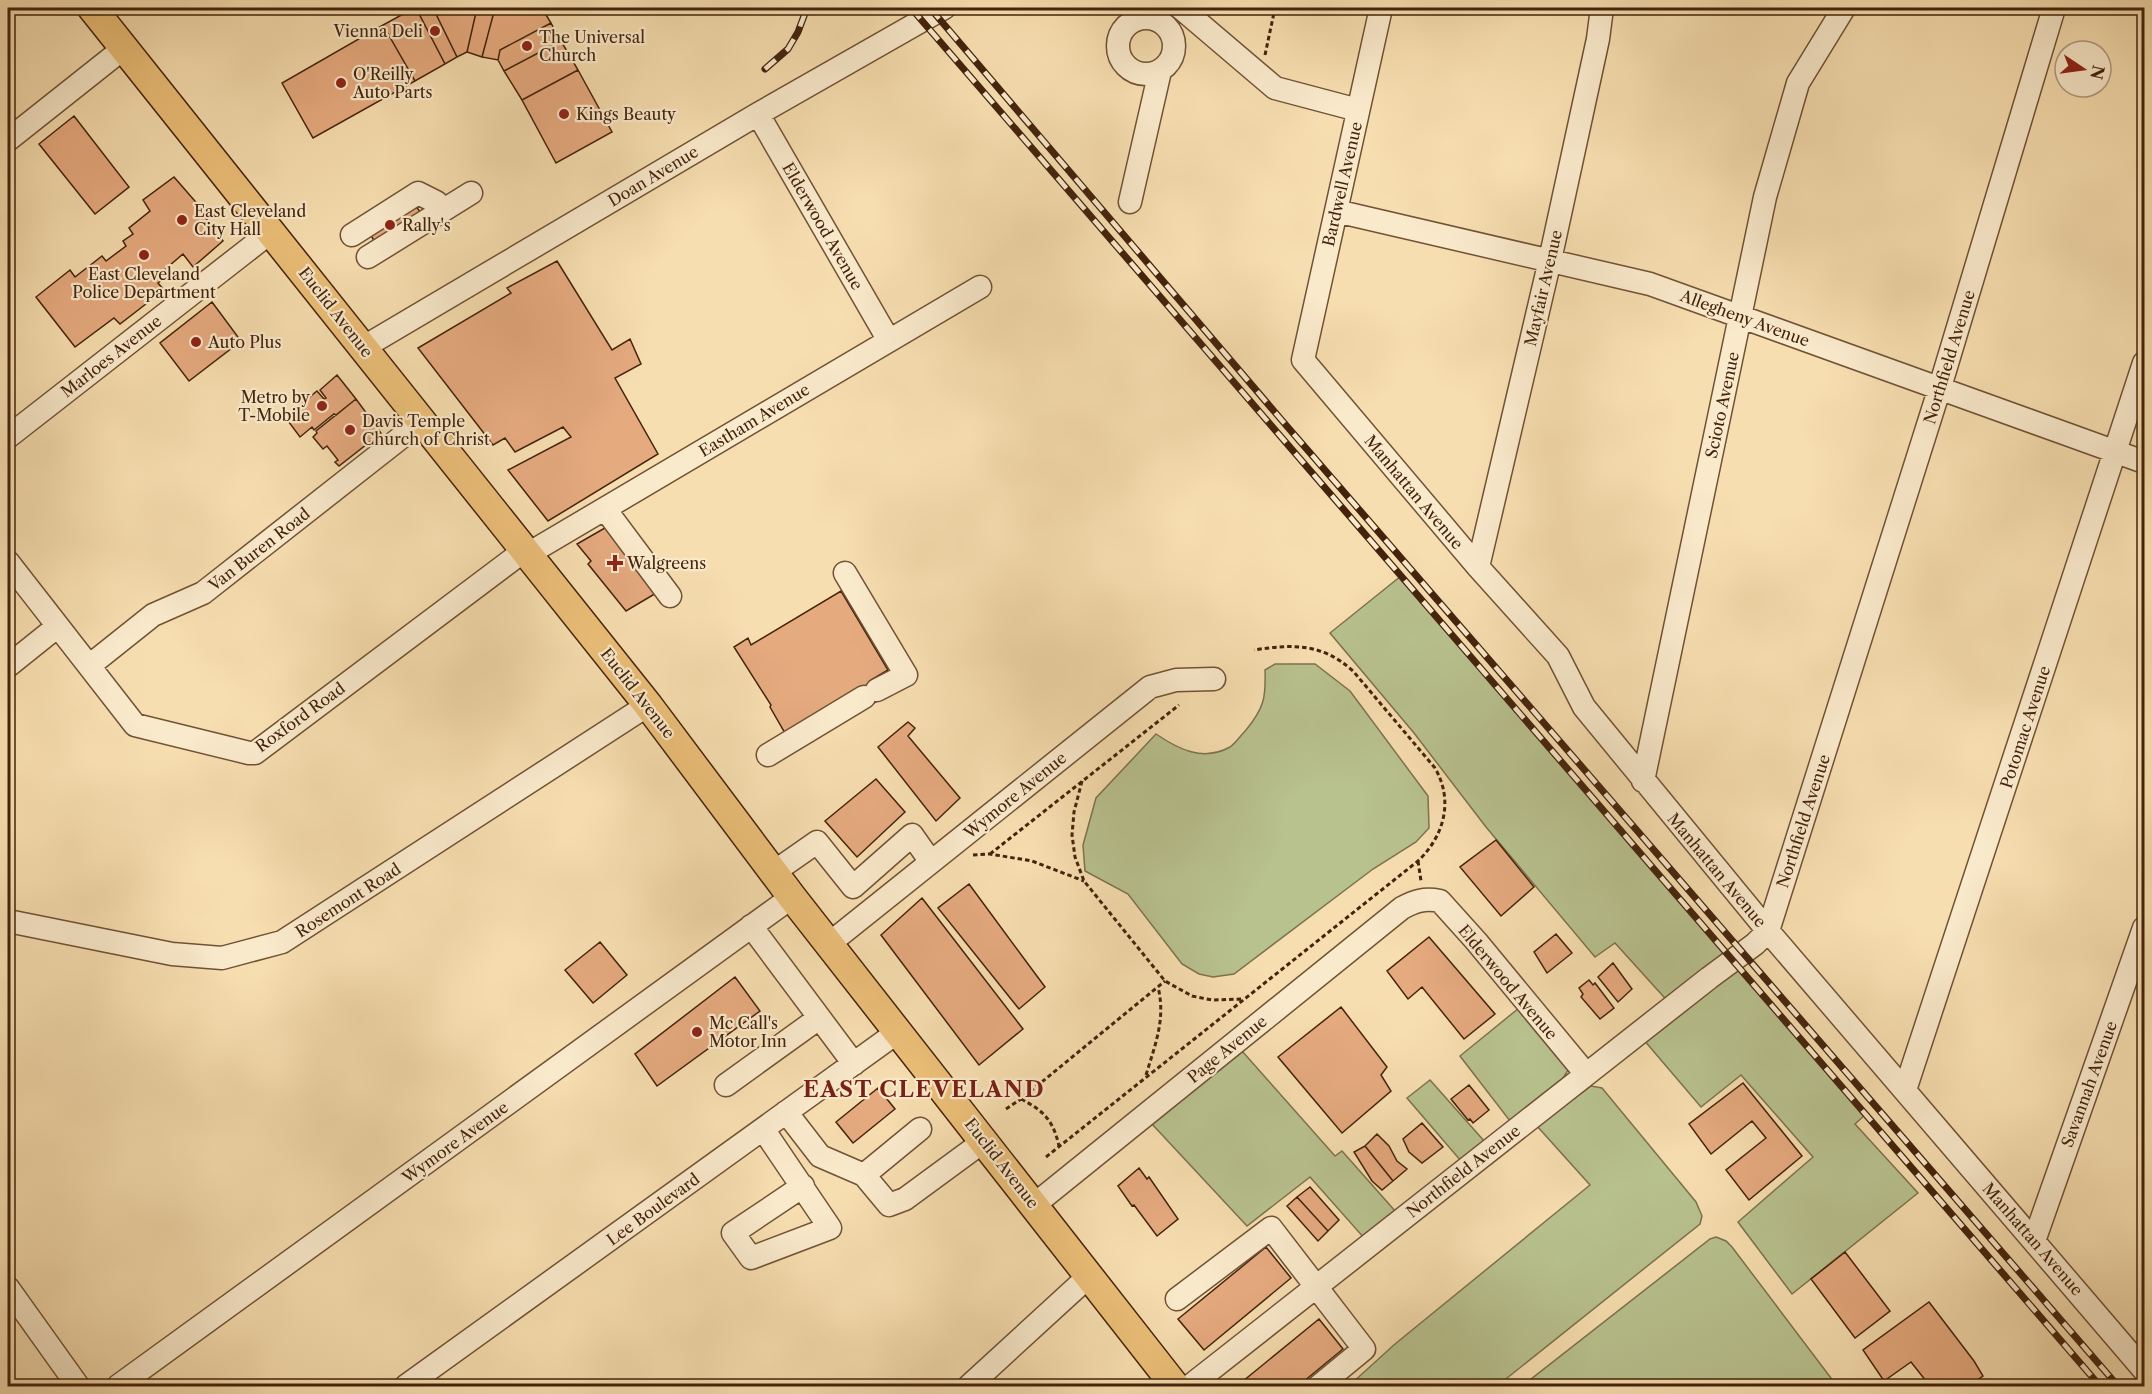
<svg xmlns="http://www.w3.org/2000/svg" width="2152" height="1394" font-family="'Libre Caslon Text',serif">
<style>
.green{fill:#b8c28f;stroke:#7e724e;stroke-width:1.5}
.building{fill:#e6aa7f;stroke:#43230c;stroke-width:1.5}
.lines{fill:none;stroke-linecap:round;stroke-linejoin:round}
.minor-casing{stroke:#705235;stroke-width:25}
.major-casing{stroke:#43230c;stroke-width:31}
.path{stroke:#43230c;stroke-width:3;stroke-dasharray:4.5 3;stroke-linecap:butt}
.minor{stroke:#faeacc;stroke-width:22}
.major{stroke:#ecbf78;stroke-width:28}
.rail-casing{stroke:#43230c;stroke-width:7}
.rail{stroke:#faeacc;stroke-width:4.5;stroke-dasharray:14;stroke-linecap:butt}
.poi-dot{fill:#8f2418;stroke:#faeacc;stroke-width:2}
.labels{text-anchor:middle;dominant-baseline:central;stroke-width:4.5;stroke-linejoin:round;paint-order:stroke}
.poi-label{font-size:16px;fill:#43230c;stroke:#faeacc;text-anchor:start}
.street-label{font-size:16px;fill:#43230c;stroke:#faeacc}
.district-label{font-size:22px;font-weight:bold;letter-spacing:1.5px;fill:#7a1f14;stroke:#faeacc}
</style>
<rect width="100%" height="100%" fill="#f7deb0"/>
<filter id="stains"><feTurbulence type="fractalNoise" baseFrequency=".00333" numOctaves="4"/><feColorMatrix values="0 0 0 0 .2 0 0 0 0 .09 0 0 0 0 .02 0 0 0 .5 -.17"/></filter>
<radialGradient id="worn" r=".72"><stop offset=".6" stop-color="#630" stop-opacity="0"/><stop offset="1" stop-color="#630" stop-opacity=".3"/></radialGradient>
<path class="green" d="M1401,576l465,538 -11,10 63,69 -126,101 -54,-72 75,-65 -72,-82 -40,32 -63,-74 34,-27 -57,-63 -20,14 -109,-130 -72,-94 -84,-100z
M1275,664h40l35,27 78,105 1,32 -13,14 -43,27 -139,105 -21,3 -14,-3 -17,-10 -54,-70 -43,-23 -2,-26 13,-47 60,-64c22,15 47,28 74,13 6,-4 11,-12 16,-17 18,-22 20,-32 19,-60z
M1519,1008l49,62 -6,10 -52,41 -50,-65z
M1242,1051l93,105 7,-5 54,61 -31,27 -55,-62 -63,49 -95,-102z
M1430,1080l55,62 -24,19 -54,-63z
M1591,1086l11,2 94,114 6,14 -2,8 -203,162h-143l-2,-3 43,-39 195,-159 -53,-59z
M1716,1237l10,4 6,6 105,139h-315l188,-147z"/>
<path class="building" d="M414,8h2l29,56 -30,17 -32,-56z
M416,8h17l24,49 -12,7z
M433,8h44l-10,44 -10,5z
M477,8h18l-13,49 -15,-5z
M495,8h47l9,15 -51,27 -2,10 -16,-3z
M551,23l10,18 -57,30 -6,-11 2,-10z
M383,25l32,56 -102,57 -31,-55z
M8,28l5,7 -5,5z
M561,41l17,29 -56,30 -18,-29z
M578,70l34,62 -56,31 -34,-63z
M74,116l55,71 -34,27 -56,-70z
M174,177l27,31 -2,1 24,32 -30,26 -10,-13 -21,18 4,5 -8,6 6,7 -44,34 -6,-6 -39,29 -39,-50 34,-27 5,7 27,-21 4,5 20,-15 -3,-5 10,-7 -4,-6 21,-17 -7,-11z
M415,205l6,8 -43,35 -11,-20z
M557,261l55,89 18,-11 11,25 -26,14 43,76 -110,67 -40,-51 63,-33 -8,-10 -48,25 -10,-14 -12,7 -75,-97 93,-55 -4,-5z
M212,302l29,39 -52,40 -29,-38z
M337,375l19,24 -20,16 -2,-1 -20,16 -2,-3 -12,10 -15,-20 32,-26 7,8 2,-1 -6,-8z
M356,399l25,34 -42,33 -4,-4 3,-2 -11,-14 -4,3 -10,-12 4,-4 -1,-2z
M610,525l48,67 -32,19 -38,-47 3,-3 -14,-17z
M841,591l47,79 -17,10 11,18 -13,8 -84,27 -15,-26 1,-2 -37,-58 14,-9 3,7z
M908,722l7,6 -7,8 52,62 -24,23 -58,-74z
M876,779l29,33 -48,45 -32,-36z
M1496,840l38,47 -33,29 -41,-49z
M969,884l76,103 -26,22 -81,-101z
M922,898l101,131 -44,36 -98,-130z
M1556,934l16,19 -25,20 -13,-21z
M1429,937l66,77 -31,25 -42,-52 -14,12 -21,-28z
M600,942l27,33 -34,28 -28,-33z
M1613,963l19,26 -14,13 -20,-25z
M735,977l25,34 -103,75 -22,-32z
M1589,980l4,5 2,-2 19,25 -14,11 -19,-22 2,-3 -4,-6z
M1341,1007l46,60 -6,8 10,16 -49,42 -64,-76z
M1743,1083l59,73 -53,44 -23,-30 40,-32 -14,-17 -41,33 -22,-30z
M1469,1085l20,25 -16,13 -3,-4 -2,1 -17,-21z
M878,1088l17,21 -42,34 -17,-21z
M1422,1123l21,24 -21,16 -13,-11 -6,-13z
M1377,1134l12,12 8,15 10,8 -14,12 -28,-35z
M1365,1146l28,35 -11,9 -10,-9 -18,-29z
M1139,1168l8,11 2,-2 29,42 -21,17 -23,-31 -2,1 -14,-20z
M1310,1187l29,33 -11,11 -31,-34z
M1297,1197l31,34 -10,10 -31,-35z
M1266,1247l25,31 -87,72 -26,-31z
M1845,1252l45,59 -35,27 -44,-59z
M1929,1302l45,59 9,15 -15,10h-38l-19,-24 -27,19 -21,-31z
M1319,1319l24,30 -45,37h-61z"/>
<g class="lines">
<defs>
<path id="minor" d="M1181,8l94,80 83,22
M1381,8l-78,352 175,207 80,89 26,51 184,224 376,439
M1118 46a28 28 0 1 1 56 0a28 28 0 1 1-56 0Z
M758,114l130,225
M8,140l116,-92
M1130,202l30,-131
M1336,211l314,73 494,178
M352,235l66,-42 18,9 8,7
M368,257l103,-64
M364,347l394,-233 186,-106
M8,437l264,-206
M605,509l65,87
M528,554l452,-267
M8,562l127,163 114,28h6l270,-203
M1478,567l72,-307 48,-221 4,-31
M845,573l61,102 -29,15
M8,666l50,-40
M89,666l64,-51 50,-22 219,-172
M768,755l96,-58
M1643,781l122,-584 33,-114 46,-75
M774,872l43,-30 36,45 59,-52 19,27
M8,921l164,33 50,4 60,-16 366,-237
M751,926l103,138
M830,943l320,-256 26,-7 38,-1
M726,1085l93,-67
M1905,1090l239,-727
M786,1112l34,44 44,19 25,30 16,-6 79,-58
M763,1129l67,99 -79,30 -18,-25 70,-47
M864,1175l56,-46
M1034,1205l368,-297c13,-7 22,-10 38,-7l36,40 110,133
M2034,1241l110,-313
M8,1288l70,98
M1177,1299l94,-71 93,121 -45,37
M118,1386l674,-489
M406,1386l493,-355
M969,1386l120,-110
M1190,1386l519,-408 46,-34 13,-13 172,-544 114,-379"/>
<path id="major" d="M92,8l556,697 144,192 383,489"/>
</defs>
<use href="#minor" class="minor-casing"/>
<use href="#major" class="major-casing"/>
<path class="path" d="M1265,55l10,-47
M1082,781l-8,31 -2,23 3,22 9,24 81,100 27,15 20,4 30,-1
M990,854l189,-149
M973,855l17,-1 42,7 52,20
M1418,861l3,20
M1146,1075c9,-30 20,-56 12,-88
M1021,1099c23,12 32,21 38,47
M1006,1109l15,-10 144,-118
M1046,1157l372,-296c26,-25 36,-60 17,-93l-82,-97c-31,-28 -60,-27 -99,-21"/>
<use href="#minor" class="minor"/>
<use href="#major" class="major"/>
<defs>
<path id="rail" d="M911,8l1189,1378
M930,8l355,416 833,962
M765,69l23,-20 10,-17 9,-24"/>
</defs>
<use href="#rail" class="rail-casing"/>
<use href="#rail" class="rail"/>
</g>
<g class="poi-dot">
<circle cx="435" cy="31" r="6"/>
<circle cx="527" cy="46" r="6"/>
<circle cx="341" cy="83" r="6"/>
<circle cx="564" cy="114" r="6"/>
<circle cx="182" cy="220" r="6"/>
<circle cx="390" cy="225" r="6"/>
<circle cx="144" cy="255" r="6"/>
<circle cx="196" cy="342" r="6"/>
<circle cx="322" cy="406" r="6"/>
<circle cx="350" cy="430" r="6"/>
<path d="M612 554h6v6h6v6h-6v6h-6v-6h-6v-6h6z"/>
<circle cx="697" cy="1032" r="6"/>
</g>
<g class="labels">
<g class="poi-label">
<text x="423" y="31" text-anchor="end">Vienna Deli</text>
<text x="539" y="37">The Universal<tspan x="539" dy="18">Church</tspan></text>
<text x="353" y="74">O'Reilly<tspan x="353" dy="18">Auto Parts</tspan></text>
<text x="576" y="114">Kings Beauty</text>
<text x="194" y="211">East Cleveland<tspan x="194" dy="18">City Hall</tspan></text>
<text x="402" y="225">Rally's</text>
<text x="144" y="274" text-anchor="middle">East Cleveland<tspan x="144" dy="18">Police Department</tspan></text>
<text x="208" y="342">Auto Plus</text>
<text x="310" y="397" text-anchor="end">Metro by<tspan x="310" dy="18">T-Mobile</tspan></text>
<text x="362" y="421">Davis Temple<tspan x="362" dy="18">Church of Christ</tspan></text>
<text x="627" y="563">Walgreens</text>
<text x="709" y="1023">Mc Call's<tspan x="709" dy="18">Motor Inn</tspan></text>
</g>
<g class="street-label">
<text transform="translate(653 176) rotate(-31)">Doan Avenue</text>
<text transform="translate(1342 184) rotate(-77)">Bardwell Avenue</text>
<text transform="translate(823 226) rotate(60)">Elderwood Avenue</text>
<text transform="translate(1543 288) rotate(-77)">Mayfair Avenue</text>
<text transform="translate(336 312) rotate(52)">Euclid Avenue</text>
<text transform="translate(1745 318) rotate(20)">Allegheny Avenue</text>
<text transform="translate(111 356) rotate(-38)">Marloes Avenue</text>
<text transform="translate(1949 357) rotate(-73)">Northfield Avenue</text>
<text transform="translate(1722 405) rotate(-78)">Scioto Avenue</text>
<text transform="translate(754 420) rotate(-31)">Eastham Avenue</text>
<text transform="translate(1414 492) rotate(50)">Manhattan Avenue</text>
<text transform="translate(259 549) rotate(-38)">Van Buren Road</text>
<text transform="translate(638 693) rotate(52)">Euclid Avenue</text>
<text transform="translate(300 717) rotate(-36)">Roxford Road</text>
<text transform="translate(2025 727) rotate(-72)">Potomac Avenue</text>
<text transform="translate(1015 795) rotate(-39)">Wymore Avenue</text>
<text transform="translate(1803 821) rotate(-72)">Northfield Avenue</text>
<text transform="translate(1717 870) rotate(50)">Manhattan Avenue</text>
<text transform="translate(348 900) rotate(-33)">Rosemont Road</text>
<text transform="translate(1508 982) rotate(50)">Elderwood Avenue</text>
<text transform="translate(1227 1049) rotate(-39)">Page Avenue</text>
<text transform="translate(2089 1084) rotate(-70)">Savannah Avenue</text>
<text transform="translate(455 1142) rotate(-36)">Wymore Avenue</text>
<text transform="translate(1002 1163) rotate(52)">Euclid Avenue</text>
<text transform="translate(1463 1171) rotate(-38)">Northfield Avenue</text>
<text transform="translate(653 1209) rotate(-36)">Lee Boulevard</text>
<text transform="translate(2033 1239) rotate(49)">Manhattan Avenue</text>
</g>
<g class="district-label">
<text x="924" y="1089">EAST CLEVELAND</text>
</g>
</g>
<rect width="2152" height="1394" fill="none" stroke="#f7deb0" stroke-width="30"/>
<rect x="9" y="9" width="2134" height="1376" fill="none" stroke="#43230c" stroke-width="3"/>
<rect x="15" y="15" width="2122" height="1364" fill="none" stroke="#43230c" stroke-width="1.5"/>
<g transform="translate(2083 69) rotate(103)"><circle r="28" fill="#faeacc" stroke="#b19a7f" stroke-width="1.5"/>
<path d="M0-4.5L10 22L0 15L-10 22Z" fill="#8f2418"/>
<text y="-9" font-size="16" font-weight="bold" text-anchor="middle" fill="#43230c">N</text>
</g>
<rect width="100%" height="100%" filter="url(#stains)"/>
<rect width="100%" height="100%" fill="url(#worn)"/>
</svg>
